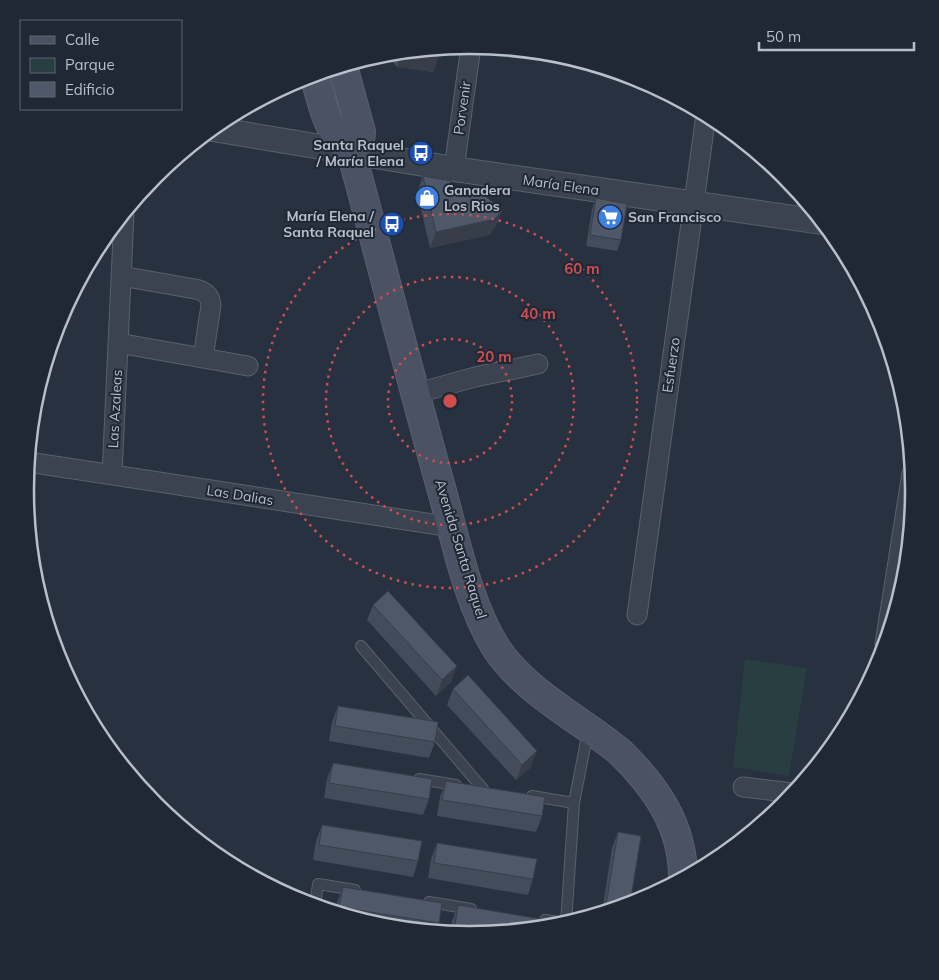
<svg xmlns="http://www.w3.org/2000/svg" width="939" height="980" font-family="Mulish,sans-serif">
<style>
.green{fill:#293e41}
.lines{fill:none;stroke-linecap:round;stroke-linejoin:round}
.service-casing{stroke:#59616d;stroke-width:12}
.minor-casing{stroke:#59616d;stroke-width:21}
.tertiary-casing{stroke:#59616d;stroke-width:26}
.secondary-casing{stroke:#59616d;stroke-width:30}
.service{stroke:#3b4350;stroke-width:10}
.minor{stroke:#3b4350;stroke-width:19}
.tertiary{stroke:#3b4350;stroke-width:24}
.secondary{stroke:#4a5263;stroke-width:28}
.wall{fill:#434c5a}
.shaded-wall{fill:#373e4a}
.building{fill:#4e5869;stroke:#373e4a}
.ring{fill:none;stroke:#ce4e50;stroke-width:2.5;stroke-dasharray:2.5 5}
.labels{text-anchor:middle;dominant-baseline:central;stroke-width:4;stroke-linejoin:round;paint-order:stroke}
.street-label{font-size:14px;fill:#b8beca;stroke:#202835}
.poi-label{font-size:14px;font-weight:bold;fill:#b8beca;stroke:#202835;text-anchor:end}
.rim{fill:none;stroke:#b8beca;stroke-width:2.5}
.centre{fill:#ce4e50;stroke:#202835;stroke-width:2.5}
.ring-label{font-size:15px;text-anchor:middle;font-weight:bold;fill:#ce4e50;stroke:#202835;stroke-width:4;stroke-linejoin:round;paint-order:stroke}
</style>
<rect width="100%" height="100%" fill="#273140"/>
<path class="green" d="M745,659l62,9 -18,108 -56,-9z"/>
<g class="lines">
<defs>
<path id="service" d="M361,646l122,143
M419,779l37,6
M532,796l42,7
M429,902l42,7
M315,905l3,-21 37,6
M545,920l20,3
M566,923l8,-120 14,-72"/>
<path id="minor" d="M454,169l17,-123
M121,276l74,13c10,2 15,6 16,16l-8,53
M118,343l130,23
M414,394l61,-17 63,-13
M28,462l424,65
M112,475l12,-261
M637,615l69,-500
M885,644l27,-171
M743,787l50,6"/>
<path id="tertiary" d="M213,129l241,40 368,53"/>
<path id="secondary" d="M343,66l18,66c0,9 -3,14 -10,19
M314,75c8,27 13,59 37,76 31,114 59,227 91,340 14,51 26,112 54,157 29,44 84,71 124,104 36,35 63,74 63,125"/>
</defs>
<use href="#service" class="service-casing"/>
<use href="#minor" class="minor-casing"/>
<use href="#tertiary" class="tertiary-casing"/>
<use href="#secondary" class="secondary-casing"/>
<use href="#service" class="service"/>
<use href="#minor" class="minor"/>
<use href="#tertiary" class="tertiary"/>
<use href="#secondary" class="secondary"/>
</g>
<path class="wall" d="M441,48l-8,24 -36,-5 -11,-12v-1z
M423,176l26,14 53,20 -6,16 -7,9 -59,13 -13,-56z
M596,198l25,42 -4,11 -31,-5 6,-37z
M373,605l78,77 -15,14 -69,-76z
M453,689l78,78 -15,13 -69,-75z
M338,706l97,36 -6,16 -100,-17 3,-19z
M333,763l96,36 -6,16 -99,-17 3,-19z
M446,781l96,35 -6,16 -99,-16 3,-19z
M322,825l96,36 -5,16 -100,-17 3,-19z
M618,832l12,72 -28,8 10,-64z
M437,843l96,36 -5,16 -100,-17 3,-19z
M343,887l96,36 -3,8 -54,-5 -47,-14 2,-9z
M458,905l98,21 -87,8 -19,-1 2,-12z"/>
<path class="shaded-wall" d="M427,50l14,1 -8,21 -36,-5 6,-15z
M502,210l-6,16 -7,9 -59,13 6,-16z
M457,666l-6,16 -15,14 6,-16z
M537,751l-6,16 -15,13 6,-15z"/>
<path class="building" d="M441,48v3l-14,-1z
M423,176l28,5 -2,9 14,2 7,6 7,-9 25,21 -7,9 -59,13z
M596,198l31,6 -6,36 -31,-5z
M388,591l69,75 -15,14 -69,-75z
M468,675l69,76 -15,14 -69,-76z
M338,706l100,16 -3,20 -100,-16z
M333,763l99,16 -3,20 -100,-16z
M446,781l99,16 -3,19 -100,-16z
M322,825l100,16 -4,20 -99,-16z
M618,832l23,4 -11,68 -25,7z
M437,843l100,16 -4,20 -99,-16z
M343,887l99,16 -3,20 -100,-16z
M458,905l100,17 -1,4 -59,6 -43,-7z"/>
<g class="ring">
<circle cx="450" cy="401" r="62"/>
<circle cx="450" cy="401" r="124"/>
<circle cx="450" cy="401" r="187"/>
</g>
<defs>
<symbol id="bus-disc" viewBox="-11 -11 22 22"><circle r="9.5" fill="#1a4fb4" stroke="#202835"/><path d="M-5-6H5V4H4V6H2V4H-2V6H-4V4H-5ZM-3.5-4V0h7V-4ZM-3.5 1.2v1.5H-2V1.2ZM2 1.2v1.5H3.5V1.2Z" fill="#fff"/></symbol>
<symbol id="shop-disc" viewBox="-11 -11 22 22"><circle r="9.5" fill="#3f7fe0" stroke="#202835"/><path d="M-5-2.5h2.3a2.7 3.5 0 0 1 5.4 0H5L5.5 6h-11ZM-1.5-2.5h3a1.5 2.3 0 0 0-3 0Z" fill="#fff"/></symbol>
<symbol id="supermarket-disc" viewBox="-11 -11 22 22"><circle r="9.5" fill="#3f7fe0" stroke="#202835"/><path d="M-6-5.5h2.5l.6 2H6L4.5 2H-2.5L-4.4-4H-6ZM-1.5 3.2a1.3 1.3 0 1 0 .1 0ZM3 3.2a1.3 1.3 0 1 0 .1 0Z" fill="#fff"/></symbol>
</defs>
<g fill-rule="evenodd">
<use href="#bus-disc" x="407" y="139" width="28" height="28"/>
<use href="#shop-disc" x="413" y="184" width="28" height="28"/>
<use href="#supermarket-disc" x="596" y="203" width="28" height="28"/>
<use href="#bus-disc" x="378" y="210" width="28" height="28"/>
</g>
<g class="labels">
<g class="street-label">
<text transform="translate(462 108) rotate(-82)">Porvenir</text>
<text transform="translate(561 185) rotate(8)">María Elena</text>
<text transform="translate(671 365) rotate(-82)">Esfuerzo</text>
<text transform="translate(115 409) rotate(-87)">Las Azaleas</text>
<text transform="translate(240 495) rotate(9)">Las Dalias</text>
<text transform="translate(461 549) rotate(73)">Avenida Santa Raquel</text>
</g>
<g class="poi-label">
<text x="404" y="145">Santa Raquel<tspan x="404" dy="16">/ María Elena</tspan></text>
<text x="444" y="190" text-anchor="start">Ganadera<tspan x="444" dy="16">Los Rios</tspan></text>
<text x="374" y="216">María Elena /<tspan x="374" dy="16">Santa Raquel</tspan></text>
<text x="628" y="217" text-anchor="start">San Francisco</text>
</g>
</g>
<path d="M0 0H939V980H0ZM469 54H470A435 435 0 0 1 905 489V491A435 435 0 0 1 470 926H469A435 435 0 0 1 34 491V489A435 435 0 0 1 469 54Z" fill="#202835" fill-rule="evenodd"/>
<path class="rim" d="M469 54H470A435 435 0 0 1 905 489V491A435 435 0 0 1 470 926H469A435 435 0 0 1 34 491V489A435 435 0 0 1 469 54Z"/>
<circle cx="450" cy="401" r="8" class="centre"/>
<g class="ring-label">
<text x="582" y="274">60 m</text>
<text x="538" y="319">40 m</text>
<text x="494" y="362">20 m</text>
</g>
<rect x="20" y="20" width="162" height="90" fill="#202835" stroke="#5d6471"/>
<rect x="30" y="36" width="25" height="8" fill="#4a5263" stroke="#5d6471"/>
<text x="65" y="45" font-size="15" fill="#b8beca">Calle</text>
<rect x="30" y="58" width="25" height="15" fill="#293e41" stroke="#5d6471"/>
<text x="65" y="70" font-size="15" fill="#b8beca">Parque</text>
<rect x="30" y="82" width="25" height="15" fill="#4e5869" stroke="#5d6471"/>
<text x="65" y="95" font-size="15" fill="#b8beca">Edificio</text>
<path d="M759 42v8h155v-8" fill="none" stroke="#b8beca" stroke-width="2.5"/>
<text x="766" y="42" font-size="15" fill="#b8beca" stroke="#202835" stroke-width="4" paint-order="stroke">50 m</text>
</svg>
